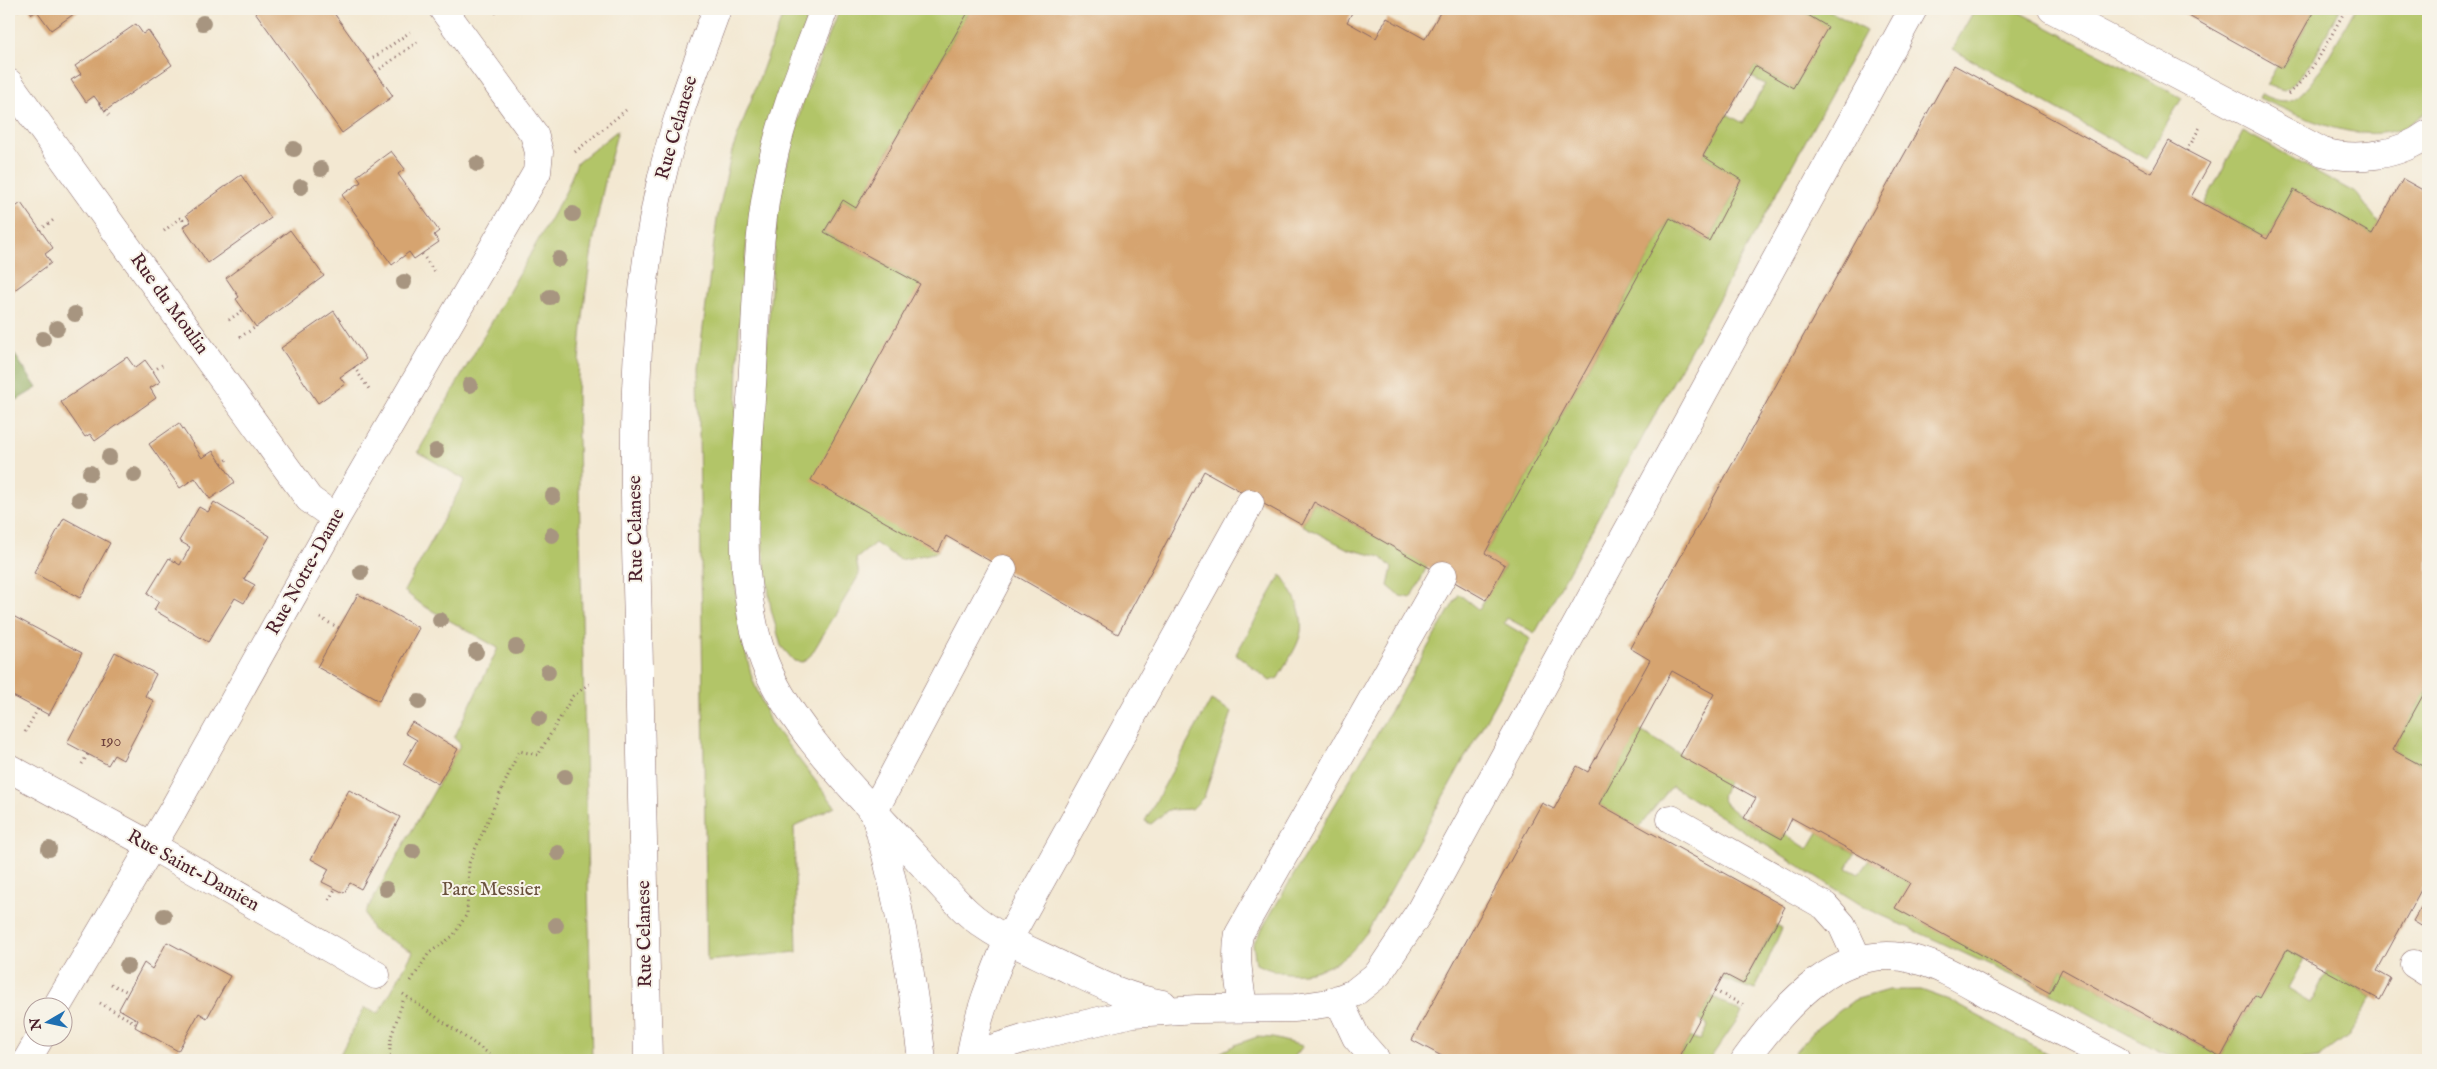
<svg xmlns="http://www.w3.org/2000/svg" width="2437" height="1069" font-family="'IM FELL English',serif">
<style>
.green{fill:#b2c568;stroke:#7e724a}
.forest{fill:#8daa5c;stroke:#6c6444}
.building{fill:#d6a46f}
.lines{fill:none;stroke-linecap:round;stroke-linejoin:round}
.minor-casing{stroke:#856565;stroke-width:29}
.path{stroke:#856565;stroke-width:3;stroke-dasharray:1 4;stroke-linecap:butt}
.minor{stroke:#fff;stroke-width:28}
.tree{fill:#a79580}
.labels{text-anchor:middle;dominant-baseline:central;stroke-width:4;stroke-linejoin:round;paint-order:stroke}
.number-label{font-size:16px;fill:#6d403c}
.street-label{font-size:19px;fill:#4a1f2b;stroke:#f7f3e8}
.park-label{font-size:19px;fill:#69513d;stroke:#f7f3e8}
</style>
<rect width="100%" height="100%" fill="#f7f3e8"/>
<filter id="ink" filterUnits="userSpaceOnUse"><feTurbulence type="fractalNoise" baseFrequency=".02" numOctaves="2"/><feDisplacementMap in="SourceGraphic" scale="10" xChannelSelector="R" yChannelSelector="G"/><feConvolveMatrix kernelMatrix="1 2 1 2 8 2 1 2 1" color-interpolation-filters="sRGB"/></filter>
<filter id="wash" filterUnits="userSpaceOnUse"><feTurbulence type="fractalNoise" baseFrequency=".0096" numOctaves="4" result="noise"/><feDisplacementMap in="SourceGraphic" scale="20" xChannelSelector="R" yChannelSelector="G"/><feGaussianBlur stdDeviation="1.12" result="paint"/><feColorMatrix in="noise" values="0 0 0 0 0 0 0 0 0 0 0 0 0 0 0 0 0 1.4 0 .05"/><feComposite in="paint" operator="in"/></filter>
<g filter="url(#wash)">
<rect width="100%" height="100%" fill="#f3e8d2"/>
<path class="green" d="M785,9h25l-62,219 -9,105 -6,180 4,102 15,63 18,44 65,84 -41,21 3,125 -90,9 -9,-594 19,-148 15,-68z
M839,9h131l-114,199 -13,-8 -19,32 96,52 18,268 -38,8 -25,-17 -19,16 3,16 -48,80 -8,7 -9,-1 -13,-15 -10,-37 -8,-59 -3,-69 6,-125 12,-156 25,-99z
M1798,9h28l40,22 -331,602 -28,-15 -3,5 27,16 -163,292c-7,8 -13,18 -21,24 -27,21 -60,24 -91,9l-3,-20 206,-350 20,16 26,-44 -20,-13 185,-335 39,23 32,-61 -38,-24 24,-42 16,9 22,-39 -16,-8 6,-10 38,22 34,-61z
M1975,9h38l169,89 -36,61 -194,-110z
M2315,9h25c-16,27 -29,64 -56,81l-18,-5 11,-19 6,2z
M2355,9h73v101c-6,4 -12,10 -18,14 -45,26 -109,-8 -151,-26l2,-4c10,4 19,9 30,6 21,-6 52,-71 64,-91z
M618,130c-24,86 -36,173 -41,263l15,667h-255l27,-52 15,5 34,-61 -41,-22 -7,-17 93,-164 2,-5 -6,-6 44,-90 -76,-43 -18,-14 61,-111 -47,-28 148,-261 11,-28z
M2243,131l114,63 22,29 -7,11 -78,-44 -27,49 -63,-35z
M1314,502l113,64 -15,32 -12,-2 -12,-10 4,-18 -11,-11 -33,-8 -46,-24z
M1281,575c12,16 25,40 19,61 -4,14 -15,29 -22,42l-8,3 -34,-27z
M2428,686v83l-35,-19z
M1211,700l21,12 -28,85 -12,12 -24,1 -17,14 -6,-3z
M1639,730l89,52 -6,15c5,17 44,32 60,42l3,-5 23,15 10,-17 37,21 -8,15 12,6 10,-14 41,23 -14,25 154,85 12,-24 159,88 34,-62 5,3 27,-49 17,10 -16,29 23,14 16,-31 45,25 -23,39 -29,22 -22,3h-117l-22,-9 -109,-58 -184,-85 -194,-122 -33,41 -40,-23z
M1776,925l6,3 -27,62 -33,-11 2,-5 19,10z
M1888,990h33l28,10 110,60h-271l29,-32 37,-28z
M1712,996l30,17 -33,47h-32l13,-23 10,3 8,-15 -9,-5z
M1257,1037l16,1 30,8 -11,14h-86l31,-16z"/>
<path class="forest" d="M11,349l26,39 -20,12 -8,-5v-45z"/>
<g id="blocks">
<path class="building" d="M29,9h52l-30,21 -14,-19 -5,3z
M253,9h78l62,87 -51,37z
M970,9h384l-7,13 29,16 11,-20 38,21 17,-30h356l30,18 -35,61 -38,-22 -52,90 38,24 -32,61 -39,-23 -185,335 20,12 -19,35 -172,-98 -12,23 -98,-54 -86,163 -172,-98 -8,16 -127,-72 109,-196 -96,-52 19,-32 13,8z
M2176,9h139l-33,59z
M136,24l7,10 5,-4 24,35 -67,46 -11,-15 -8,6 -15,-22 10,-6 -6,-8z
M1954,65l197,108 18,-32 18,10 23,12 -19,34 76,42 27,-49 78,44 31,-55 25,14v493l-35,64 35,19v108l-51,94 14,8 -11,21 -93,-51 -27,49 -5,-3 -34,62 -159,-88 -12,24 -155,-85 15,-25 -118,-65 -10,21 -38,-21 12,-20 -76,-42 34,-62 -42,-23 -73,133 186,103 -42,77 -19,-10 -47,86h-228l-37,-20 130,-237 12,6 23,-43 11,6 62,-112 -20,-12z
M391,151l14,18 -7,5 41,57 -5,4 5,7 -25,17 -5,-7 -17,13 -50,-70 19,-13 -4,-6z
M241,175l30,43 -63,45 -25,-36 8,-5 -5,-7z
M21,203l32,45 -8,6 6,9 -42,31v-90l4,5z
M290,230l34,46 -68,51 -20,-28 3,-2 -13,-19z
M334,311l32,48 -26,18 5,7 -27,19 -37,-55z
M127,357l8,11 10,-8 8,11 7,11 -10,6 6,10 -61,43 -5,-7 -5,3 -24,-35z
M179,423l23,35 11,-7 22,31 -25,17 -15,-21 -15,10 -31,-44z
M214,502l56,34 -26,43 11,6 -11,18 -9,-5 -27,44 -54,-32 5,-9 -12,-7 22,-36 11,7 10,-18 -11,-6 20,-34 9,5z
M64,518l46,25 -30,55 -46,-25z
M358,594l61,34 -40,73 -62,-34z
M13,616l69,37 -33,62 -40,-21v-70z
M115,652l41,22 -11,22 9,5 -31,59 -9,-5 -6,10 -41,-22z
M412,722l46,27 -20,35 -35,-20 14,-24 -12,-7z
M349,790l51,27 -39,72 -11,-6 -6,10 -22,-11 7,-13 -18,-10z
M2421,907l7,4v19l-15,-9z
M167,942l63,34 -23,42 -8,-5 -21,38 -43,-24 3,-7 -19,-11 25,-46 8,6z"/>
</g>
</g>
<g filter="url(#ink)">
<use href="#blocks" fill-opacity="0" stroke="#856565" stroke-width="1"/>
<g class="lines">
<defs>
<path id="minor" d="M824,9c-18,50 -41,102 -52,155 -15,67 -15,137 -19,205 -5,87 -20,200 8,283 22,70 103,148 152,202 18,19 35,40 54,58 25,23 58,36 89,51 34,16 69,35 107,41
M2052,9l271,143c34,10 77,3 105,-18
M9,83l300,416 27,19
M9,768l143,78 224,129
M1671,819l154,87 17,19 16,35
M2414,964l14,9
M1338,999l18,38 20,23
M57,1006l116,-196 163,-292 201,-346 2,-20 -5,-18 -91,-125
M1243,1008c-3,-25 -9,-49 -4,-74l204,-359
M27,1060l14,-24
M648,1060c-4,-146 -7,-292 -10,-437 -4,-148 -10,-296 23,-442 13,-59 35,-115 56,-172
M922,1060c-10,-84 -24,-168 -48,-249l129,-242
M970,1060c6,-42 22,-81 38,-120l242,-437
M978,1060l16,-12 32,-10 107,-25 64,-4 98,-1 34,-5 25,-10 24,-19 42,-63 493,-902
M1745,1060c40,-55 95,-121 171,-100 25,6 49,21 72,34 43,22 85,44 128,66"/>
</defs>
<use href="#minor" class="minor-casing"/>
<path class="path" d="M334,13l6,-4
M495,13l7,-4
M9,16l10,-7
M369,61l41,-29
M376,72l41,-30
M2288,94c27,-22 41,-56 58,-85
M99,103l10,12
M2187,151l13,-24
M575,152l51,-42
M40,230l15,-11
M164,231l17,-14 5,8
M422,254l14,20
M229,320l14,-10
M240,337l16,-10
M354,367l15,22
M153,371l9,-6
M222,463l8,-5
M320,618l19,10
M25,732l13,-23
M82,764l6,-10
M329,900l6,-11
M411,981l18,-28 24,-17 14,-22 2,-51 50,-112 19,4 35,-59 16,-12
M111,984l17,8
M1715,991l29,14
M403,994l95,66
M100,1003l37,21
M389,1060l2,-23 13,-39"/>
<use href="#minor" class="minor"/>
</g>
<g class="tree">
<circle cx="203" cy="23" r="8"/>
<circle cx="294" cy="149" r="8"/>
<circle cx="477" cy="164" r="8"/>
<circle cx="321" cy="169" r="8"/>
<circle cx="301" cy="187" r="8"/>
<circle cx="573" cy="214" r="8"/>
<circle cx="559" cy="259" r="8"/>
<circle cx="404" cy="282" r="8"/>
<circle cx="550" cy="297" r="8"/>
<circle cx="75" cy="314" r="8"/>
<circle cx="57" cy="328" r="8"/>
<circle cx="43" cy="339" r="8"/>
<circle cx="470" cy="385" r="8"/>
<circle cx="436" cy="451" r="8"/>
<circle cx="109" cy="457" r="8"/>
<circle cx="90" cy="473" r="8"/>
<circle cx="134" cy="475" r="8"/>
<circle cx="553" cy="496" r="8"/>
<circle cx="79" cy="499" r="8"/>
<circle cx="552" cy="535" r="8"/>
<circle cx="361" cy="572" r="8"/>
<circle cx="440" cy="620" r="8"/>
<circle cx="516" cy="647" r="8"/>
<circle cx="476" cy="652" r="8"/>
<circle cx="548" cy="672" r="8"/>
<circle cx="419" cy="702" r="8"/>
<circle cx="539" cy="718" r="8"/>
<circle cx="565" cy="777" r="8"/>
<circle cx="49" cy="849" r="8"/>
<circle cx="413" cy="851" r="8"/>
<circle cx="558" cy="853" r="8"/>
<circle cx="386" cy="889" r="8"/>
<circle cx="164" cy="916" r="8"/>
<circle cx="556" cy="925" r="8"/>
<circle cx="127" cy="966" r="8"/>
</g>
</g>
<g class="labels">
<g class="number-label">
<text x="111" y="742">190</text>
</g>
<g class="street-label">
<text transform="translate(677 128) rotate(-74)">Rue Celanese</text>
<text transform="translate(169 304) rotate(54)">Rue du Moulin</text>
<text transform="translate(636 529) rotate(-91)">Rue Celanese</text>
<text transform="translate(306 572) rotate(-61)">Rue Notre-Dame</text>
<text transform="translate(193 871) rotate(29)">Rue Saint-Damien</text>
<text transform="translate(645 934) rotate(-91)">Rue Celanese</text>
</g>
<g class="park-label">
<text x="491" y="890">Parc Messier</text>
</g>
</g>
<rect width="2437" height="1069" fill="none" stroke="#f7f3e8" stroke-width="30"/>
<g transform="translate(48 1022) rotate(261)"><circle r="24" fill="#f7f3e8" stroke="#b29e9c"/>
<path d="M0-4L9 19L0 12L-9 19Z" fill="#1f6fb2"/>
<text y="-8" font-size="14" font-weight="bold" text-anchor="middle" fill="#4a1f2b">N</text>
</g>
</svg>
